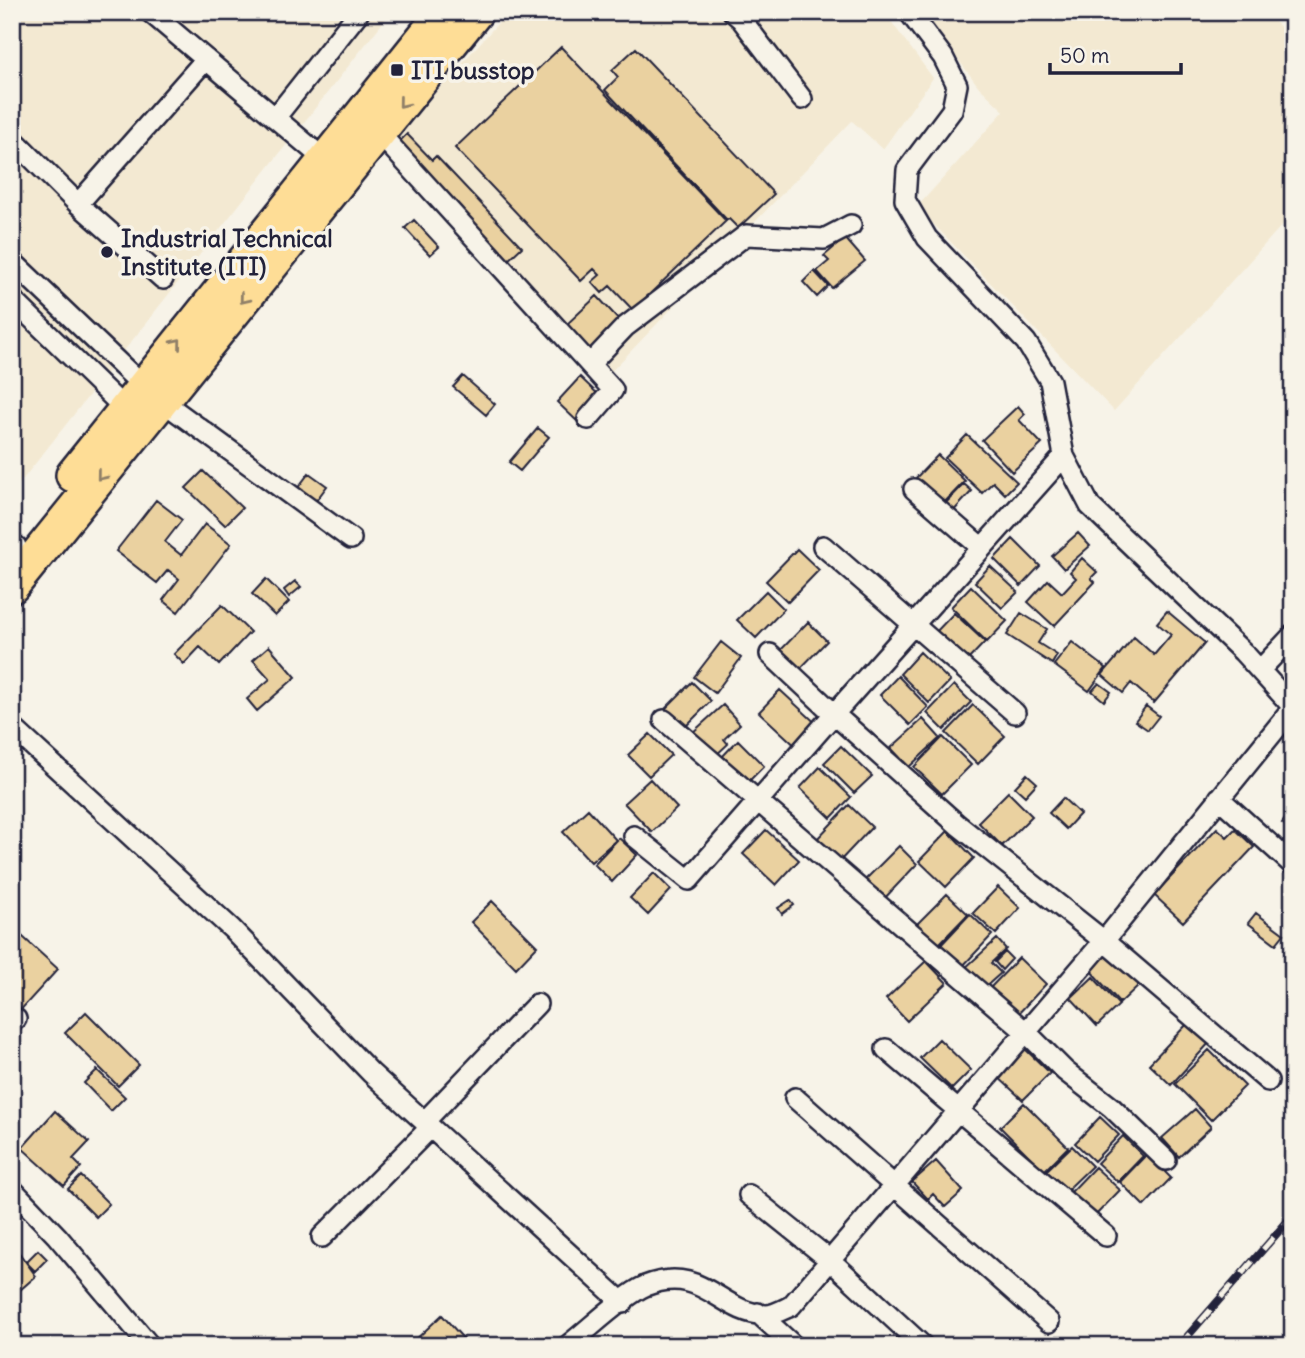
<svg xmlns="http://www.w3.org/2000/svg" width="1305" height="1358" font-family="Delius,sans-serif">
<style>
.built{fill:#f3e9d2}
.building{fill:#ead1a0;stroke:#22223b;stroke-width:2}
.lines{fill:none;stroke-linecap:round;stroke-linejoin:round}
.minor-casing{stroke:#22223b;stroke-width:24}
.trunk-casing{stroke:#22223b;stroke-width:38}
.minor{stroke:#f7f3e8;stroke-width:19}
.trunk{stroke:#fedd96;stroke-width:33}
.rail-casing{stroke:#22223b;stroke-width:8}
.rail{stroke:#f7f3e8;stroke-width:5;stroke-dasharray:16;stroke-linecap:butt}
.oneway{stroke:#908068}
.poi-dot{fill:#22223b;stroke:#f7f3e8;stroke-width:2.5}
.labels{text-anchor:middle;dominant-baseline:central;stroke-width:7;stroke-linejoin:round;paint-order:stroke}
.poi-label{font-size:24px;font-weight:bold;fill:#22223b;stroke:#f7f3e8;text-anchor:start}
</style>
<rect width="100%" height="100%" fill="#f7f3e8"/>
<filter id="ink" filterUnits="userSpaceOnUse"><feTurbulence type="fractalNoise" baseFrequency=".0143" numOctaves="2"/><feDisplacementMap in="SourceGraphic" scale="14" xChannelSelector="R" yChannelSelector="G"/><feConvolveMatrix kernelMatrix="1 2 1 2 8 2 1 2 1" color-interpolation-filters="sRGB"/></filter>
<g filter="url(#ink)">
<path class="built" d="M12,12h379l-379,481z
M508,12h376l49,66 -50,71 -31,-28 -248,258 -210,-240z
M922,12h343l28,27v174l-179,198 -197,-204 87,-96 -25,-24z"/>
<path class="building" d="M561,47l165,174 -93,89 -23,-24 -8,7 -10,-11 8,-7 -6,-6 -13,12 -126,-133z
M636,48l138,146 -36,34 -9,-9 -2,1 -122,-130 13,-13 -6,-7z
M407,134l25,26 4,-4 86,91 -16,15 -111,-116z
M414,220l25,27 -9,8 -25,-27z
M845,238l20,23 -33,27 -15,-17 12,-10 -5,-5z
M814,271l14,15 -11,11 -14,-15z
M597,296l26,28 -32,29 -25,-28z
M463,376l32,28 -9,11 -33,-28z
M580,377l22,21 -23,25 -22,-21z
M1018,406l7,8 -6,6 23,24 -30,28 -30,-32z
M538,428l11,9 -29,34 -11,-9z
M967,435l50,47 -12,12 -12,-12 -11,11 -37,-35z
M938,455l27,26 -27,28 -27,-26z
M203,471l39,37 -17,17 -39,-37z
M309,473l18,13 -15,20 -18,-13z
M964,484l8,7 -23,25 -8,-8z
M156,500l26,20 -17,22 16,13 24,-31 26,20 -53,68 -15,-12 16,-21 -11,-9 -11,13 -41,-32z
M1078,533l12,13 -26,23 -12,-13z
M1013,539l27,27 -19,20 -27,-27z
M797,549l22,21 -31,32 -22,-21z
M1082,558l15,14 -6,6 4,4 -41,44 -26,-24 20,-22 14,13 14,-15 -6,-6z
M990,566l28,26 -16,16 -27,-26z
M266,579l23,23 -14,14 -23,-22z
M295,581l6,6 -12,10 -5,-7z
M971,586l36,35 -20,21 -36,-35z
M766,591l18,18 -28,29 -19,-18z
M222,605l28,27 -31,33 -19,-18 -16,17 -10,-10z
M1167,611l38,32 -51,60 -23,-20 -8,10 -21,-18 32,-38 20,18 17,-20 -14,-12z
M954,613l31,29 -20,21 -31,-29z
M1021,613l26,16 -9,14 19,12 -5,9 -45,-29z
M808,622l19,19 -32,33 -19,-19z
M721,642l20,16 -26,35 -21,-16z
M1072,642l34,26 -17,23 -35,-26z
M269,646l27,31 -39,34 -10,-12 23,-20 -17,-19z
M920,652l30,29 -21,22 -29,-29z
M898,676l30,31 -18,18 -30,-30z
M692,682l19,19 -29,29 -19,-19z
M1099,683l12,9 -7,9 -12,-10z
M954,685l17,17 -27,28 -17,-17z
M780,690l41,38 -21,22 -41,-38z
M723,705l17,19 -16,15 4,5 -14,13 -22,-24z
M973,705l32,31 -27,28 -32,-31z
M1146,706l13,10 -11,14 -13,-9z
M923,719l17,19 -31,29 -18,-19z
M650,734l21,21 -22,21 -21,-21z
M943,737l28,28 -29,29 -28,-27z
M738,740l26,26 -17,17 -26,-25z
M841,746l31,30 -18,17 -30,-30z
M820,767l31,30 -20,21 -31,-30z
M1027,774l10,9 -12,13 -10,-9z
M650,779l27,29 -25,24 -28,-29z
M1008,792l24,24 -30,30 -24,-24z
M1063,798l17,16 -14,15 -17,-16z
M849,805l23,22 -34,36 -23,-22z
M588,809l28,31 -25,22 -28,-30z
M1288,815l5,3v13l-11,-8z
M1217,828l10,9 8,-8 19,18 -71,75 -29,-27z
M766,830l33,30 -23,25 -33,-31z
M948,831l26,27 -28,29 -27,-26z
M619,838l18,17 -25,27 -18,-18z
M899,846l18,18 -35,37 -19,-19z
M654,873l17,17 -23,25 -18,-17z
M998,887l22,21 -24,26 -23,-21z
M947,894l21,20 -30,31 -21,-21z
M790,900l4,5 -12,9 -4,-6z
M492,901l45,45 -21,22 -45,-46z
M1256,913l28,21 -8,10 -28,-21z
M970,914l22,21 -31,33 -22,-21z
M12,927l46,42 -41,45 -5,-4z
M997,939l9,10 -15,14 10,10 -18,16 -19,-20z
M1111,949l31,33 -22,21 -31,-34z
M1005,952l7,7 -10,11 -7,-8z
M1019,958l27,26 -29,31 -28,-26z
M926,961l21,22 -40,38 -21,-22z
M1093,977l26,28 -22,21 -26,-28z
M86,1012l53,53 -21,21 -53,-53z
M1189,1022l21,20 -39,43 -22,-21z
M939,1039l32,31 -19,19 -32,-31z
M1024,1048l26,25 -27,27 -26,-24z
M1209,1050l36,36 -34,34 -36,-36z
M97,1070l28,27 -14,14 -27,-28z
M1024,1103l44,44 -24,24 -44,-44z
M1195,1109l16,18 -32,30 -17,-19z
M55,1111l34,31 -16,17 8,8 -17,19 -42,-38z
M1100,1117l19,18 -25,26 -19,-18z
M1123,1136l20,20 -25,26 -21,-19z
M1072,1146l20,20 -26,25 -20,-20z
M1147,1154l24,24 -27,28 -24,-24z
M936,1161l27,30 -18,16 -12,-13 -5,5 -16,-17z
M1095,1167l25,23 -26,27 -24,-24z
M81,1176l28,28 -13,13 -28,-28z
M12,1243l24,33 -24,21z
M38,1250l9,9 -12,12 -9,-9z
M442,1315l28,31h-52l-4,-5z
M409,1339l6,7h-14z"/>
<g class="lines">
<defs>
<path id="minor" d="M150,12l175,148
M733,12l8,7 61,80
M909,12l34,45 14,28 -5,25 -45,60 -2,30 22,38 99,104 24,39 14,75 26,50 153,146 50,55
M275,118l84,-106
M379,133l234,257 -25,29
M12,138l66,66 85,75
M78,204l128,-145
M12,261l131,125
M12,299l113,110
M590,364l35,-37 121,-92 78,4 27,-14
M162,401l189,138
M1064,456l-230,258 124,111 146,116 189,-233
M914,489l68,59
M12,543l4,3
M823,546l192,167
M1260,670l33,-35
M664,720l363,313 38,38 46,36 55,53
M12,727l220,202 139,144 252,230
M1219,798l74,67
M634,836l55,44 145,-166 -64,-60
M12,1016l4,3
M886,1049l220,187
M795,1098l254,224
M424,1122l113,-118
M12,1189l45,47 93,110
M749,1195l81,65 93,86
M322,1237l108,-109
M758,1313l36,33
M567,1346c20,-15 57,-51 78,-60 58,-23 74,27 121,29 8,0 18,-6 25,-9l313,-365 164,140"/>
<path id="trunk" d="M73,475l371,-463
M12,586l464,-574"/>
</defs>
<use href="#minor" class="minor-casing"/>
<use href="#trunk" class="trunk-casing"/>
<use href="#minor" class="minor"/>
<use href="#trunk" class="trunk"/>
<defs>
<path id="rail" d="M1179,1346l114,-131"/>
</defs>
<use href="#rail" class="rail-casing"/>
<use href="#rail" class="rail"/>
</g>
<defs><path id="oneway-chevron" d="M-2-3.5L2.5 0L-2 3.5" fill="none" stroke-width="1.6" stroke-linecap="round" stroke-linejoin="round" transform="scale(1.75)"/></defs>
<g class="oneway">
<use href="#oneway-chevron" transform="translate(403 103) rotate(129)"/>
<use href="#oneway-chevron" transform="translate(244 299) rotate(129)"/>
<use href="#oneway-chevron" transform="translate(177 343) rotate(-51)"/>
<use href="#oneway-chevron" transform="translate(101 476) rotate(129)"/>
</g>
</g>
<g class="poi-dot">
<rect x="390" y="63" width="14" height="14" rx="3.5"/>
<circle cx="107" cy="252" r="7"/>
</g>
<g class="labels">
<g class="poi-label">
<text x="411" y="70">ITI busstop</text>
<text x="121" y="238">Industrial Technical<tspan x="121" dy="28">Institute (ITI)</tspan></text>
</g>
</g>
<rect width="1305" height="1358" fill="none" stroke="#f7f3e8" stroke-width="42"/>
<rect x="21" y="21" width="1263" height="1316" fill="none" stroke="#22223b" stroke-width="2.5" filter="url(#ink)"/>
<path d="M1050 63v10h131v-10" fill="none" stroke="#22223b" stroke-width="3.5"/>
<text x="1060" y="63" font-size="21" fill="#22223b" stroke="#f7f3e8" stroke-width="5" paint-order="stroke">50 m</text>
</svg>
